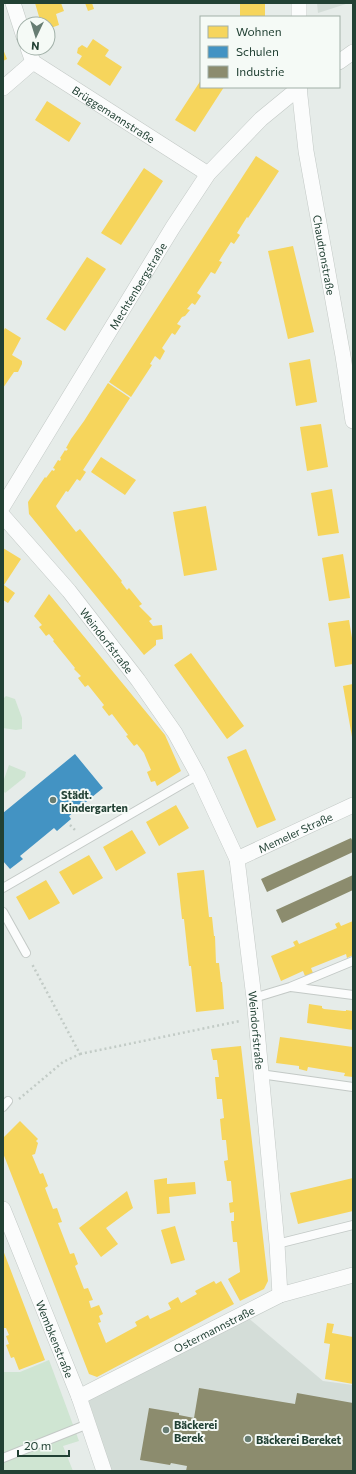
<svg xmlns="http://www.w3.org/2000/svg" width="356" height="1474" font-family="Commissioner,sans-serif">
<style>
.built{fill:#d4ddd8}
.green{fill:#cfe5d2}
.homes{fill:#f6d55c}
.schools{fill:#4393c3}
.industry{fill:#8c8c6e}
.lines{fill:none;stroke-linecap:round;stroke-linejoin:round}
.lane-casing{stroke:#c3c9c6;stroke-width:10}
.street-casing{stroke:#c3c9c6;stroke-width:16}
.path{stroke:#c2cbc6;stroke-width:2.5;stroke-dasharray:2 3;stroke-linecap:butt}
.lane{stroke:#fbfcfc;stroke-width:8}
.street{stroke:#fbfcfc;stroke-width:15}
.poi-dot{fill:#677d73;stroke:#f5faf6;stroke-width:1.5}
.labels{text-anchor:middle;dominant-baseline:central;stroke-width:4;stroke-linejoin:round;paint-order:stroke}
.street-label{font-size:11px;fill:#224134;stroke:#f5faf6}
.poi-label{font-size:11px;font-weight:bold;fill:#224134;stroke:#f5faf6;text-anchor:start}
</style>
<rect width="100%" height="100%" fill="#e6ece9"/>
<path class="built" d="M317,3h32l-31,10z
M246,1316l77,65 30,4v86h-245l-24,-74z"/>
<path class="green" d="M6,696l9,3 7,19v11l-6,1 -13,-2v-29z
M9,765l17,7 -1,5 -20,16 -2,-3v-8z
M49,1360l30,81 -16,5 10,25h-70v-99h17z"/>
<path class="homes" d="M35,3h26l3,8 -8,3 3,11 -11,4v-5h-4l-1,-5 -3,1z
M85,3h7l2,6 -6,2z
M240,3h25v14h-25z
M93,39l16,11 -4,6 17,11 -12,19 -33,-22 5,-8 -5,-3 1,-5 4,-3 5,3z
M3,49l4,10 -4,2z
M201,80v7h23l-29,45 -20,-12z
M47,101l34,22 -12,19 -34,-22z
M256,156l23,15 -31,47 -1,-1 -10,16 3,2 -6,9 -3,-2 -12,19 3,1 -7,12 -4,-2 -14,21 4,3 -6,9 -3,-2 -5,6 3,1 -5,6 -3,1 -5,7 4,2 -6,9 -3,-2 -10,15 3,3 -5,9 -5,-4 -5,8 2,1 -21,32 -22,-15z
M144,168l19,13 -42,64 -20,-12z
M293,246l21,86 -26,7 -20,-88z
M87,257l19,12 -41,62 -19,-12z
M5,328l16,10 -9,17 10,6v3l-4,8h-4l-11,16v-56z
M310,359l7,43 -21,4 -7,-43z
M108,383l22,15 -47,72 3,2 -6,9 -3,-2 -9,13 -2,-1 -10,15 1,2 19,24 4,-3 42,52 -1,1 6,8 2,-2 13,16 -3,2 13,13 -3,2 4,5 9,-1 1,14 -7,1v5l-12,10 -115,-141 -1,-12 17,-25 1,1 6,-8 2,1 1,-2 -2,-1 5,-8 2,1 1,-2 -1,-1 5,-8 1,1 2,-2 -2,-1 5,-9 13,-18z
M321,424l7,43 -21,4 -7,-44z
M101,457l35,23 -11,15 -34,-23z
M332,489l7,44 -21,3 -7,-43z
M206,506l11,64 -33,6 -11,-64z
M3,548l18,11 -17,26 11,8 -7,10 -5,-3z
M343,554l7,44 -21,3 -7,-43z
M49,594l116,141 16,36 -24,15 -2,-5 -4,1 -4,-10 4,-2 -7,-17 -7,-9 -3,2 -8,-10 2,-1 -16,-21 -3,2 -7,-9 2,-2 -16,-20 -3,2 -7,-9 3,-2 -7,-7 1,-1 -22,-27 1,-1 -5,-6 -3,2 -7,-9 3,-2 -8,-9z
M349,620l4,24v20l-18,3 -7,-44z
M191,653l53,73 -17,13 -53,-74z
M353,684v53h-1l-9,-51z
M246,749l30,71 -19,8 -30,-71z
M176,805l13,23 -30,18 -13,-24z
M132,830l14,23 -30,18 -13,-24z
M89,855l14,23 -30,17 -14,-23z
M204,870l5,47h3l2,19h1l1,27h3l2,19h1l2,27 -28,3 -5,-46h-2l-5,-47h-2l-5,-46z
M46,880l14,23 -31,17 -13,-23z
M353,921v34l-6,3 -1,-4 -35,14 2,5 -8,3 -2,-5 -22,10 -10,-25 24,-10 -2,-4 4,-2 2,4 38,-16 -2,-4 4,-2 2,4z
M309,1004l13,2v2l2,1 20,2h2v-1l7,1v19l-46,-7z
M280,1037l73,10v30l-9,-1 1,-3 -37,-6 -1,4 -8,-2v-3l-23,-3z
M241,1046l27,235 -4,8 -24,12 -12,-22 12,-7 -3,-30h-4l-2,-21h3v-9l-4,1 -1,-10 4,-1 -2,-21h-4l-3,-20 4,-1 -2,-20h-4l-2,-21 4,-1 -2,-19h-5l-2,-22h4l-2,-17h-4l-2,-11z
M20,1121l18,18 -2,2 2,2 -3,11 -3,1 8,19 3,-1 5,13 -3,2 8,21 4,-1 5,14 -4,1 12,31 4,-1 4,11 -3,2 9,23 4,-1 5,12 -4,1 2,7 8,-3 4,9 -4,2 2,6 -3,1 8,20 31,-17 -2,-4 13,-7 2,4 21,-10 -3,-6 10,-6 3,6 16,-9 -2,-3 19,-10 2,3 5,-3 13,23 -137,73 -8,-3 -86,-221v-15z
M167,1178v6l28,-2 1,12 -27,3 1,16 -13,1 -3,-34z
M353,1178v33l-55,13 -8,-31z
M127,1191l6,17 -27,20 12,16 -17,13 -22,-29z
M175,1226l10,34 -14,4 -10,-34z
M3,1250l42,110 -26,10 -5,-13 -3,1 -5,-13 3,-1 -3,-8 3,-1 -3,-7h-3z
M327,1323l7,1 -2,9 21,4v47l-28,-5 5,-35 -6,-1z"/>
<path class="schools" d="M75,754l28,34 -34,28 2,3 -14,12 -3,-3 -34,28 3,3 -13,10 -7,-8v-48z"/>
<path class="industry" d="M351,838l2,4v10l-86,40 -6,-13z
M353,875v15l-71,33 -6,-13z
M199,1388l96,16 2,-11 56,10v68h-167l1,-5 -16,-3 -1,2 -30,-5 9,-52 30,5v2l15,3z"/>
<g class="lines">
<defs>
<path id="lane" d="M3,888l195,-113
M3,912l23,41
M291,987l62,8
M254,998l36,-11 63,-26
M260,1074l93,13
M3,1107l5,-6
M277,1244l76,-19
M3,1458l85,-34"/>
<g id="street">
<path d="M13,3l11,34"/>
<path d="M299,3v14"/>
<path id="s1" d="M28,48l5,14 175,112"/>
<path d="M339,62l14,-10"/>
<path id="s2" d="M299,87l7,64 37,205 10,65"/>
<path d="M3,88l30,-26"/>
<path id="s3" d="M3,506l170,-279 35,-53 53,-55 39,-32"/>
<path id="s4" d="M3,516l66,75 69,89 37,53 23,42 39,84 17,139 23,246 3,51"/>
<path id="s5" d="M237,859l116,-54"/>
<path id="s6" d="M3,1209l76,188 25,74"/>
<path id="s7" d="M79,1397l201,-102 73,-20"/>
</g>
</defs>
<use href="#lane" class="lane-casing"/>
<use href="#street" class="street-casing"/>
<path class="path" d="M70,825l6,6
M80,1054l160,-33
M19,1099l44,-37 17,-8 -48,-90"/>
<use href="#lane" class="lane"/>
<use href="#street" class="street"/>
</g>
<g class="poi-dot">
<circle cx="53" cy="800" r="4"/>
<circle cx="166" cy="1430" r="4"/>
<circle cx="248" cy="1439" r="4"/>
</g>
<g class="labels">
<g class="street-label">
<text stroke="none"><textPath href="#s1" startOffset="111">Brüggemannstraße</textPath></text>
<text stroke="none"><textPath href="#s2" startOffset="170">Chaudronstraße</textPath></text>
<text stroke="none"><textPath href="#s3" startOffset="258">Mechtenbergstraße</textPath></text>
<text stroke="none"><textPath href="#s4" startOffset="162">Weindorfstraße</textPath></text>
<text stroke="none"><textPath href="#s5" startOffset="64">Memeler Straße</textPath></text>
<text stroke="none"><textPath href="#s4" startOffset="590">Weindorfstraße</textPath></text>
<text stroke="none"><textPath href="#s7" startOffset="151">Ostermannstraße</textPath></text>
<text stroke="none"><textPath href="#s6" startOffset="140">Wembkenstraße</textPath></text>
</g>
<g class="poi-label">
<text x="61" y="794">Städt.<tspan x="61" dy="13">Kindergarten</tspan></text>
<text x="174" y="1424">Bäckerei<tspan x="174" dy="13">Berek</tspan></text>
<text x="256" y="1439">Bäckerei Bereket</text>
</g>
</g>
<rect width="356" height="1474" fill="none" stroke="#224134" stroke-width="8"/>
<rect x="200" y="16" width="140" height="72" fill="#f5faf6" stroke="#a1b0a8"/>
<rect x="208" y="26" width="20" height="12" fill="#f6d55c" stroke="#a1b0a8"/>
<text x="236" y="36" font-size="12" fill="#224134">Wohnen</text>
<rect x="208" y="46" width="20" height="12" fill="#4393c3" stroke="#a1b0a8"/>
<text x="236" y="56" font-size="12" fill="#224134">Schulen</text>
<rect x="208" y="66" width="20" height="12" fill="#8c8c6e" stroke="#a1b0a8"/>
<text x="236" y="76" font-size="12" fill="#224134">Industrie</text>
<g transform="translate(36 36) rotate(184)"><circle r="19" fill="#f5faf6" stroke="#a1b0a8"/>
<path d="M0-3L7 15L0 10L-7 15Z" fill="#677d73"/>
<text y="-6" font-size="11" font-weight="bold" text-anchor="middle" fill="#224134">N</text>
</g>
<path d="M18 1450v6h51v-6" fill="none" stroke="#224134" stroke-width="2"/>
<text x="24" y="1450" font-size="12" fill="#224134" stroke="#f5faf6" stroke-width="3" paint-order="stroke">20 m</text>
</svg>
